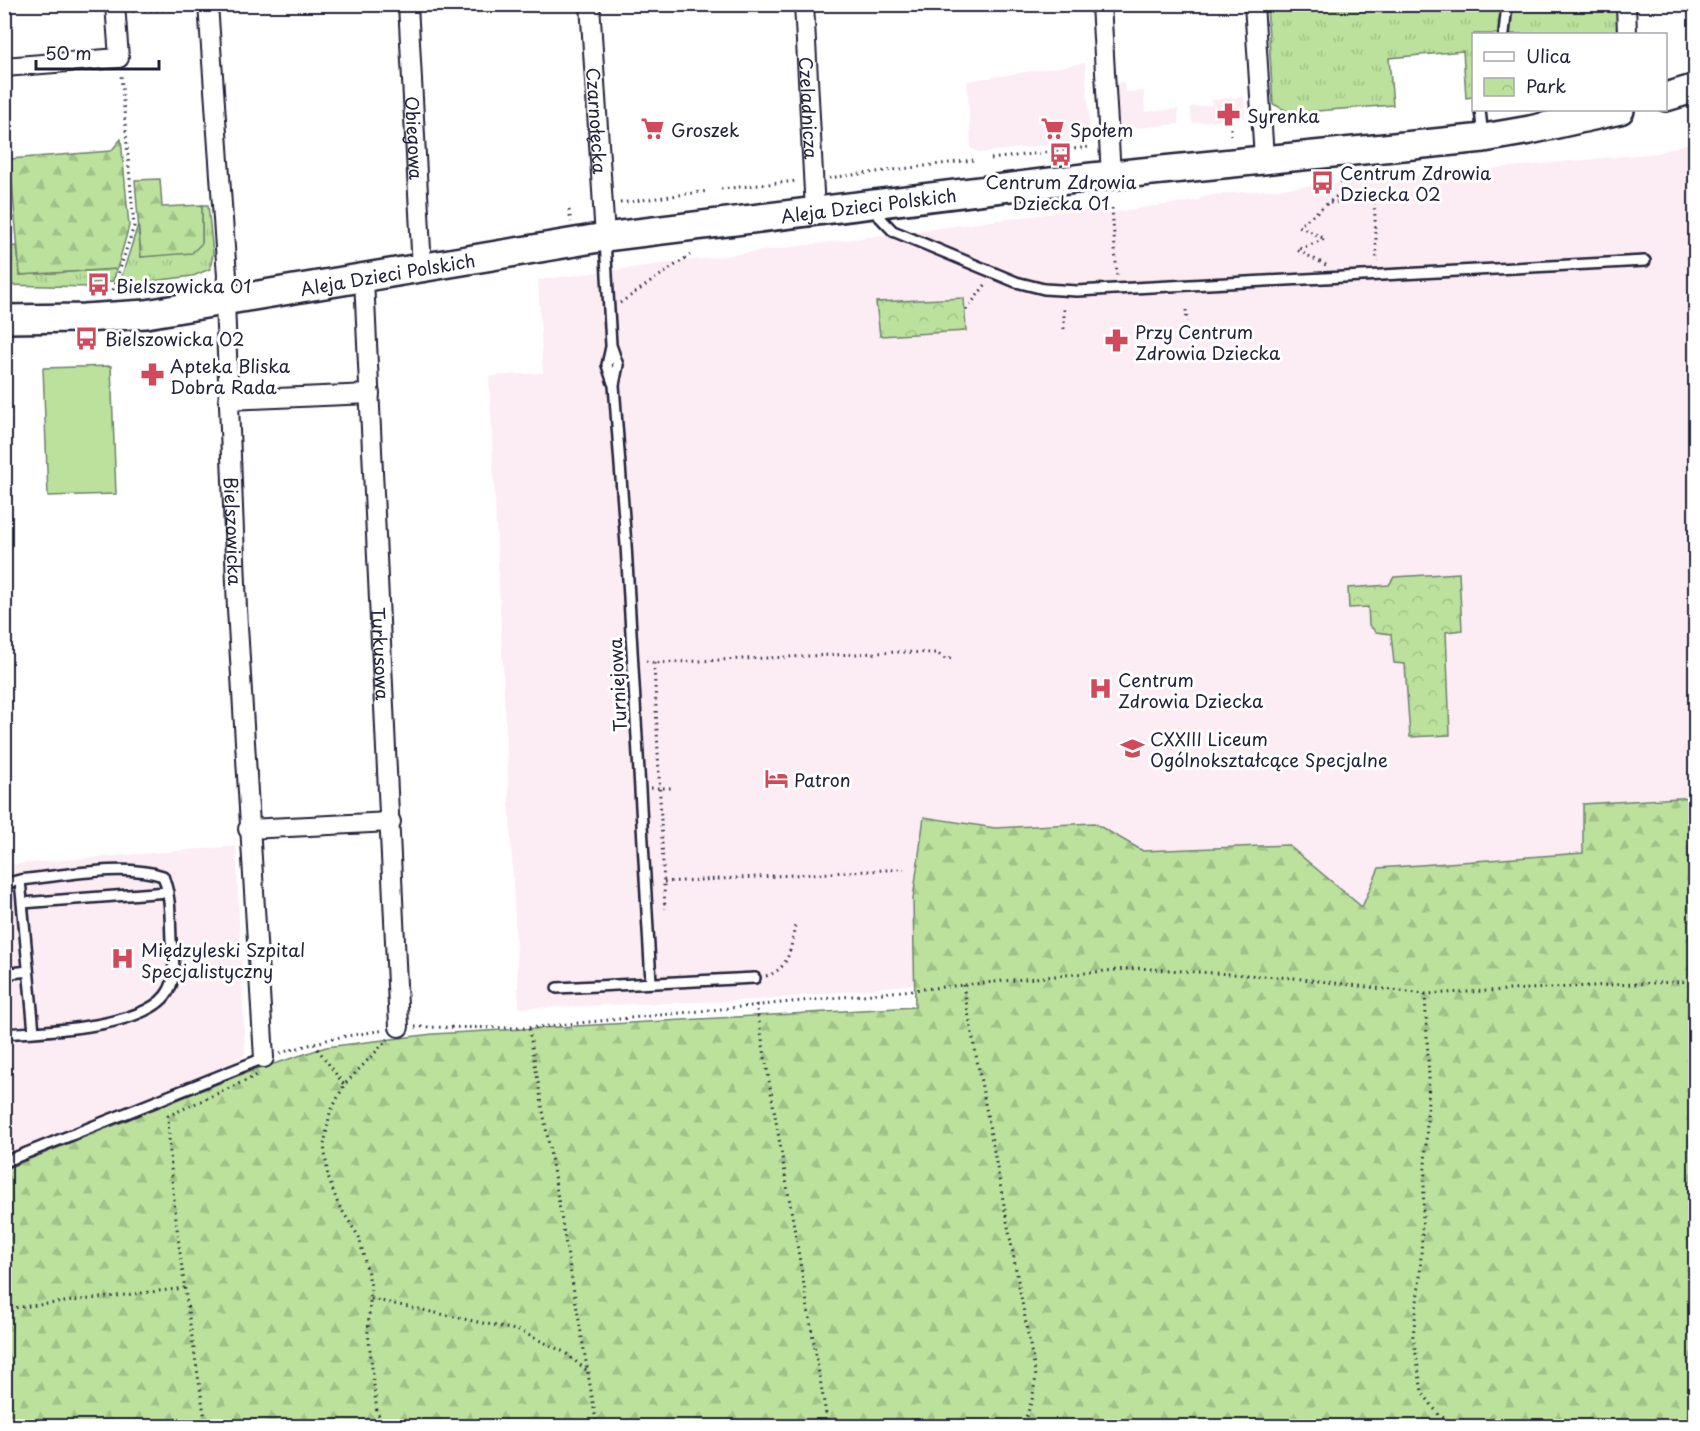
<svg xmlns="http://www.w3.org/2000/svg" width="1700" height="1431" font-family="'Playpen Sans',sans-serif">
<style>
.built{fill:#fcecf3}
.grass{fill:url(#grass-tufts);stroke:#6e826c;stroke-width:1.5}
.forest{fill:url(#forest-firs);stroke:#6e826c;stroke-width:1.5}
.park{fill:url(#park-crowns);stroke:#6e826c;stroke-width:1.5}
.garden{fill:#bbe19c;stroke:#6e826c;stroke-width:1.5}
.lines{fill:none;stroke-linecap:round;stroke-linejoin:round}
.lane-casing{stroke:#22223b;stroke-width:14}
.street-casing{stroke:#22223b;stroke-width:22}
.secondary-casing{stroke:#22223b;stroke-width:32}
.path{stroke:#22223b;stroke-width:3;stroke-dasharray:1.5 4.5;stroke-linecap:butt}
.lane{stroke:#fff;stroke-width:9}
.street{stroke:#fff;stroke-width:18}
.secondary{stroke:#fff;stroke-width:27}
.labels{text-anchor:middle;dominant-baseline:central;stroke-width:6;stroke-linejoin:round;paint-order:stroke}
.street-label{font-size:18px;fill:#22223b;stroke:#fff}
.poi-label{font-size:18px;fill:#22223b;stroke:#fff;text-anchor:start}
</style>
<defs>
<pattern id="grass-tufts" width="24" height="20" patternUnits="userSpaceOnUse" patternTransform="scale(1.5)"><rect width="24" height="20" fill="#bbe19c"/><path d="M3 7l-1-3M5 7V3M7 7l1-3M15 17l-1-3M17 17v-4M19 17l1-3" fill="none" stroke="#a0c187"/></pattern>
<pattern id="forest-firs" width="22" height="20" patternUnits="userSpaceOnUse" patternTransform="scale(1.5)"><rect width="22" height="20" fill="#bbe19c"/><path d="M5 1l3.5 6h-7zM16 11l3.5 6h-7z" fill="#a0c187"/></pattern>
<pattern id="park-crowns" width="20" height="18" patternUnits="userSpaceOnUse" patternTransform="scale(1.5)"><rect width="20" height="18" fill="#bbe19c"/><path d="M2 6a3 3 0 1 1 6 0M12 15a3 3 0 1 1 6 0" fill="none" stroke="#a0c187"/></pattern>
</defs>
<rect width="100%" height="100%" fill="#fff"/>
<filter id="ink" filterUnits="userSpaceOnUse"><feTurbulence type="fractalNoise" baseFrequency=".0167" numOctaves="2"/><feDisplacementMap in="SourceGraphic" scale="12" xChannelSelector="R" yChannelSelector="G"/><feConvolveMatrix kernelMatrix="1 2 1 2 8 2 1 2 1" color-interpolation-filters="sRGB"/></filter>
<g filter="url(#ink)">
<path class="built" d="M1085,63l5,67 -9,11 -101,12 -9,-5 -4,-67z
M1124,82l1,10 19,-1 1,21 33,-3 1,15 -64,6 -4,-47z
M1244,97l1,21 -53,5 -2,-16 22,-2v-5z
M1695,141v824l-561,-3 -375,38 -240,8 -30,-632 54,-3 -5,-93 562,-73 6,6 93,-13 3,-4 455,-43z
M236,846l9,208 -9,7 1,15 -232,93v-304z"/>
<path class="grass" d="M1267,5h354l1,29h-148l-1,63 -7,1 -3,-47 -74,7 4,47 -102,8 -18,-9z
M202,205h6l5,49 -3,15 -17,7 -74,9 19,-60 3,32 61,-14z
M17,246l3,29 97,-6 -4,12 -22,2 -1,4 -85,-2 -1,-38z"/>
<path class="forest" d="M121,139l8,87 -12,43 -97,6 -10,-116 101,-8z
M160,179l2,28 40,-2v38l-10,10 -51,4 -6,-77z
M1695,797v629h-1690v-257l232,-93 89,-29 107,-13 482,-27 -2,-108 11,-82 71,11 99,-5 49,28 145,-6 74,62 17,-39 204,-15v-49z"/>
<path class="park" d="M964,298l2,33 -86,5 -4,-34z
M1459,573l3,57 -16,2 4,103 -40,2 -5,-73 -11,-1 -3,-29 -15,-2 -7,-7 -1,-18 -19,1 -1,-20 41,-3 5,-8z"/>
<path class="garden" d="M111,366l5,128 -68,2 -5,-128z"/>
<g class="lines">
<defs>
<path id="lane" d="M1504,34l3,-30
M1480,110l3,27
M871,208l22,23 123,51 28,7 33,2 568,-30
M605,240l6,105 7,20 -4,20 12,160 25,437
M611,347l-4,18 6,18
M20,880l14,152
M4,884l16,-4c43,-4 102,-17 143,-4 8,20 7,43 8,64 2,16 6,35 -2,50 -19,38 -125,41 -165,44
M22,903l146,-11
M4,974l24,-3
M557,988l198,-10
M4,1162l260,-104"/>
<g id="street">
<path id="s1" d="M208,4l19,272 -2,26 12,307 27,449"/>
<path id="s2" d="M408,4l14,265"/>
<path id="s3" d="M590,4l15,233"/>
<path id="s4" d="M804,4l11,207"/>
<path d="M1101,4l10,171"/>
<path d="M1254,4l10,154"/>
<path d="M1626,4l1,30"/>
<path d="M4,67l115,-9 -4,-54"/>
<path id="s5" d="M364,279l35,748"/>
<path d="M228,400l142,-6"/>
<path d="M248,829l143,-7"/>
</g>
<g id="secondary">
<path d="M1666,97l30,-9"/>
<path id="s6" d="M4,319l80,-1 62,-4 459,-77 487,-60 392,-39 46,-8 90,-20"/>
</g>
</defs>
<use href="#lane" class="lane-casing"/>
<use href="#street" class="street-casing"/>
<use href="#secondary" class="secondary-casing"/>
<path class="path" d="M132,11l60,-2
M1231,128v9
M991,159l98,-12
M829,178l144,-18
M721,189l76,-8
M1374,196l3,66
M620,203l88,-12
M1330,203l44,-7 12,3
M1112,208l5,68
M569,210l2,12
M1326,265l-29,-15 28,-11 -26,-13 43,-34 -1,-15
M113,290l21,-64 -13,-151
M620,303l70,-48
M966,310l20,-26
M1186,310l1,12
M1064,329v-20
M646,661l8,2 245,-11 38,1 8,6 8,-1
M654,663l11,246
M651,788h22
M664,882l240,-13
M766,976c24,-7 25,-29 29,-51
M963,985l73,392 -4,23 -9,26
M1425,994l4,84 -9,199 -7,59 9,56 17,23 19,11
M756,1004l72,422
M415,1027l113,1 608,-60 158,10 131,16 271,-13
M529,1029l68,397
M314,1044l30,41
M280,1053l54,-15 51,-8
M371,1299l149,32 44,21 26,21
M4,1309l181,-21
M206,1426c-16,-102 -34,-206 -38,-310l92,-42
M260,1426h1
M385,1426l-8,-14 -9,-80 3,-46 -12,-49 -21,-33 -10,-27 -4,-32 6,-32 14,-28 44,-46"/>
<use href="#lane" class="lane"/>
<use href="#street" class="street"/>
<use href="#secondary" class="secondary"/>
</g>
</g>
<defs>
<symbol id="pharmacy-bare" viewBox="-9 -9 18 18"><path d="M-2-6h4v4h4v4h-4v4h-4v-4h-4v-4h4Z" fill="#d1495b" stroke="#fff" stroke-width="2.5" paint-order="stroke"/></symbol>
<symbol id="supermarket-bare" viewBox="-9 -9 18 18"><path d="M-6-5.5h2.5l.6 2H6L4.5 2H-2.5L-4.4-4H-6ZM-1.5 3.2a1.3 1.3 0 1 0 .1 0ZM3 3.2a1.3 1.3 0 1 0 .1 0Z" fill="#d1495b" stroke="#fff" stroke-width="2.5" paint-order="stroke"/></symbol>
<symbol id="bus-bare" viewBox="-9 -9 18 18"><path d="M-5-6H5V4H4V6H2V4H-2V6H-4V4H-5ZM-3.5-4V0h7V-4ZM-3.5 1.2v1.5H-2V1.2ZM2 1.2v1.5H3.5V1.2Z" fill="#d1495b" stroke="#fff" stroke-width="2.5" paint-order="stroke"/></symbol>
<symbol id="hospital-bare" viewBox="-9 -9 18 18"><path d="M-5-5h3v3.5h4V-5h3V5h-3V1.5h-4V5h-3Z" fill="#d1495b" stroke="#fff" stroke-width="2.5" paint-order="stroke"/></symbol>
<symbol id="school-bare" viewBox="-9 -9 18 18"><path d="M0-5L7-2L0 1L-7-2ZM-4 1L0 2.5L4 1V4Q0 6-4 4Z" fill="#d1495b" stroke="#fff" stroke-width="2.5" paint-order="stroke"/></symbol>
<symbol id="hotel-bare" viewBox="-9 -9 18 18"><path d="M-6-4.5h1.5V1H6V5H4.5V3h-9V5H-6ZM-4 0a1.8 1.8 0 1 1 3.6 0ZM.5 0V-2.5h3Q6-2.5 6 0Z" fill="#d1495b" stroke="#fff" stroke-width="2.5" paint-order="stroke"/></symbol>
</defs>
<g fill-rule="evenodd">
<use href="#pharmacy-bare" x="1212" y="98" width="33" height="33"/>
<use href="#supermarket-bare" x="636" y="112" width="33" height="33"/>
<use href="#supermarket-bare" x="1036" y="112" width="33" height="33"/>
<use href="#bus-bare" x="1044" y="138" width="33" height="33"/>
<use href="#bus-bare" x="1306" y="166" width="33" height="33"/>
<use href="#bus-bare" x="82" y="268" width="33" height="33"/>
<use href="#bus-bare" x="70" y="322" width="33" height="33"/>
<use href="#pharmacy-bare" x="1100" y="324" width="33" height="33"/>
<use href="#pharmacy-bare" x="136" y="358" width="33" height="33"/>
<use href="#hospital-bare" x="1084" y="672" width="33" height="33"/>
<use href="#school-bare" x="1116" y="732" width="33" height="33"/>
<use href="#hotel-bare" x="760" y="762" width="33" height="33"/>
<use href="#hospital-bare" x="106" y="942" width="33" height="33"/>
</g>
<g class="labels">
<g class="street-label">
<text stroke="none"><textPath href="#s4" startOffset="104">Czeladnicza</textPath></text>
<text stroke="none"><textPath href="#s3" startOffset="117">Czarnołęcka</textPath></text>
<text stroke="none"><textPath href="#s2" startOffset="134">Obiegowa</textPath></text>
<text stroke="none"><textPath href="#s6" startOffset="873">Aleja Dzieci Polskich</textPath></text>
<text stroke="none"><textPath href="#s6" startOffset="387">Aleja Dzieci Polskich</textPath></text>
<text stroke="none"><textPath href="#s1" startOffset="528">Bielszowicka</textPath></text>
<text stroke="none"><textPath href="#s5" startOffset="375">Turkusowa</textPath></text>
<text transform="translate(617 685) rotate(-93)">Turniejowa</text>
</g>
<g class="poi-label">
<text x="1247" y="115">Syrenka</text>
<text x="671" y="129">Groszek</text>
<text x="1070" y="129">Społem</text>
<text x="1340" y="172">Centrum Zdrowia<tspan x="1340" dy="21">Dziecka 02</tspan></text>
<text x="1061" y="181" text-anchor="middle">Centrum Zdrowia<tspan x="1061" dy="21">Dziecka 01</tspan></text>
<text x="116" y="285">Bielszowicka 01</text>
<text x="1135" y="331">Przy Centrum<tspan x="1135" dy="21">Zdrowia Dziecka</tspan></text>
<text x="105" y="338">Bielszowicka 02</text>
<text x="170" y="365">Apteka Bliska<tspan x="170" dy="21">Dobra Rada</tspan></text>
<text x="1118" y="679">Centrum<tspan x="1118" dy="21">Zdrowia Dziecka</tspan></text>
<text x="1150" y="738">CXXIII Liceum<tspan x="1150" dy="21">Ogólnokształcące Specjalne</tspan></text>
<text x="794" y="779">Patron</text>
<text x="141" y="949">Międzyleski Szpital<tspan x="141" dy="21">Specjalistyczny</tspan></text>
</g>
</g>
<rect width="1700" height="1431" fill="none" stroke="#fff" stroke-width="24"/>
<rect x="12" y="12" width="1676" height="1407" fill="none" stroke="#22223b" stroke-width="2" filter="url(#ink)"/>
<rect x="1472" y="33" width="195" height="78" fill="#ffffff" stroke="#a7a7b1" stroke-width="1.5"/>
<rect x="1484" y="52" width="30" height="9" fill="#ffffff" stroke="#a7a7b1" stroke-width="1.5"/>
<text x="1526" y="63" font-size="18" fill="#22223b">Ulica</text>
<rect x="1484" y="78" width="30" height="18" fill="url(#park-crowns)" stroke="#a7a7b1" stroke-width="1.5"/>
<text x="1526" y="93" font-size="18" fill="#22223b">Park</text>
<path d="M36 60v9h123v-9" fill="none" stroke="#22223b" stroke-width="3"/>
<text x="45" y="60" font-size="18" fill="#22223b" stroke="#ffffff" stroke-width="4.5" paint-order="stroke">50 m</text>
</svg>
